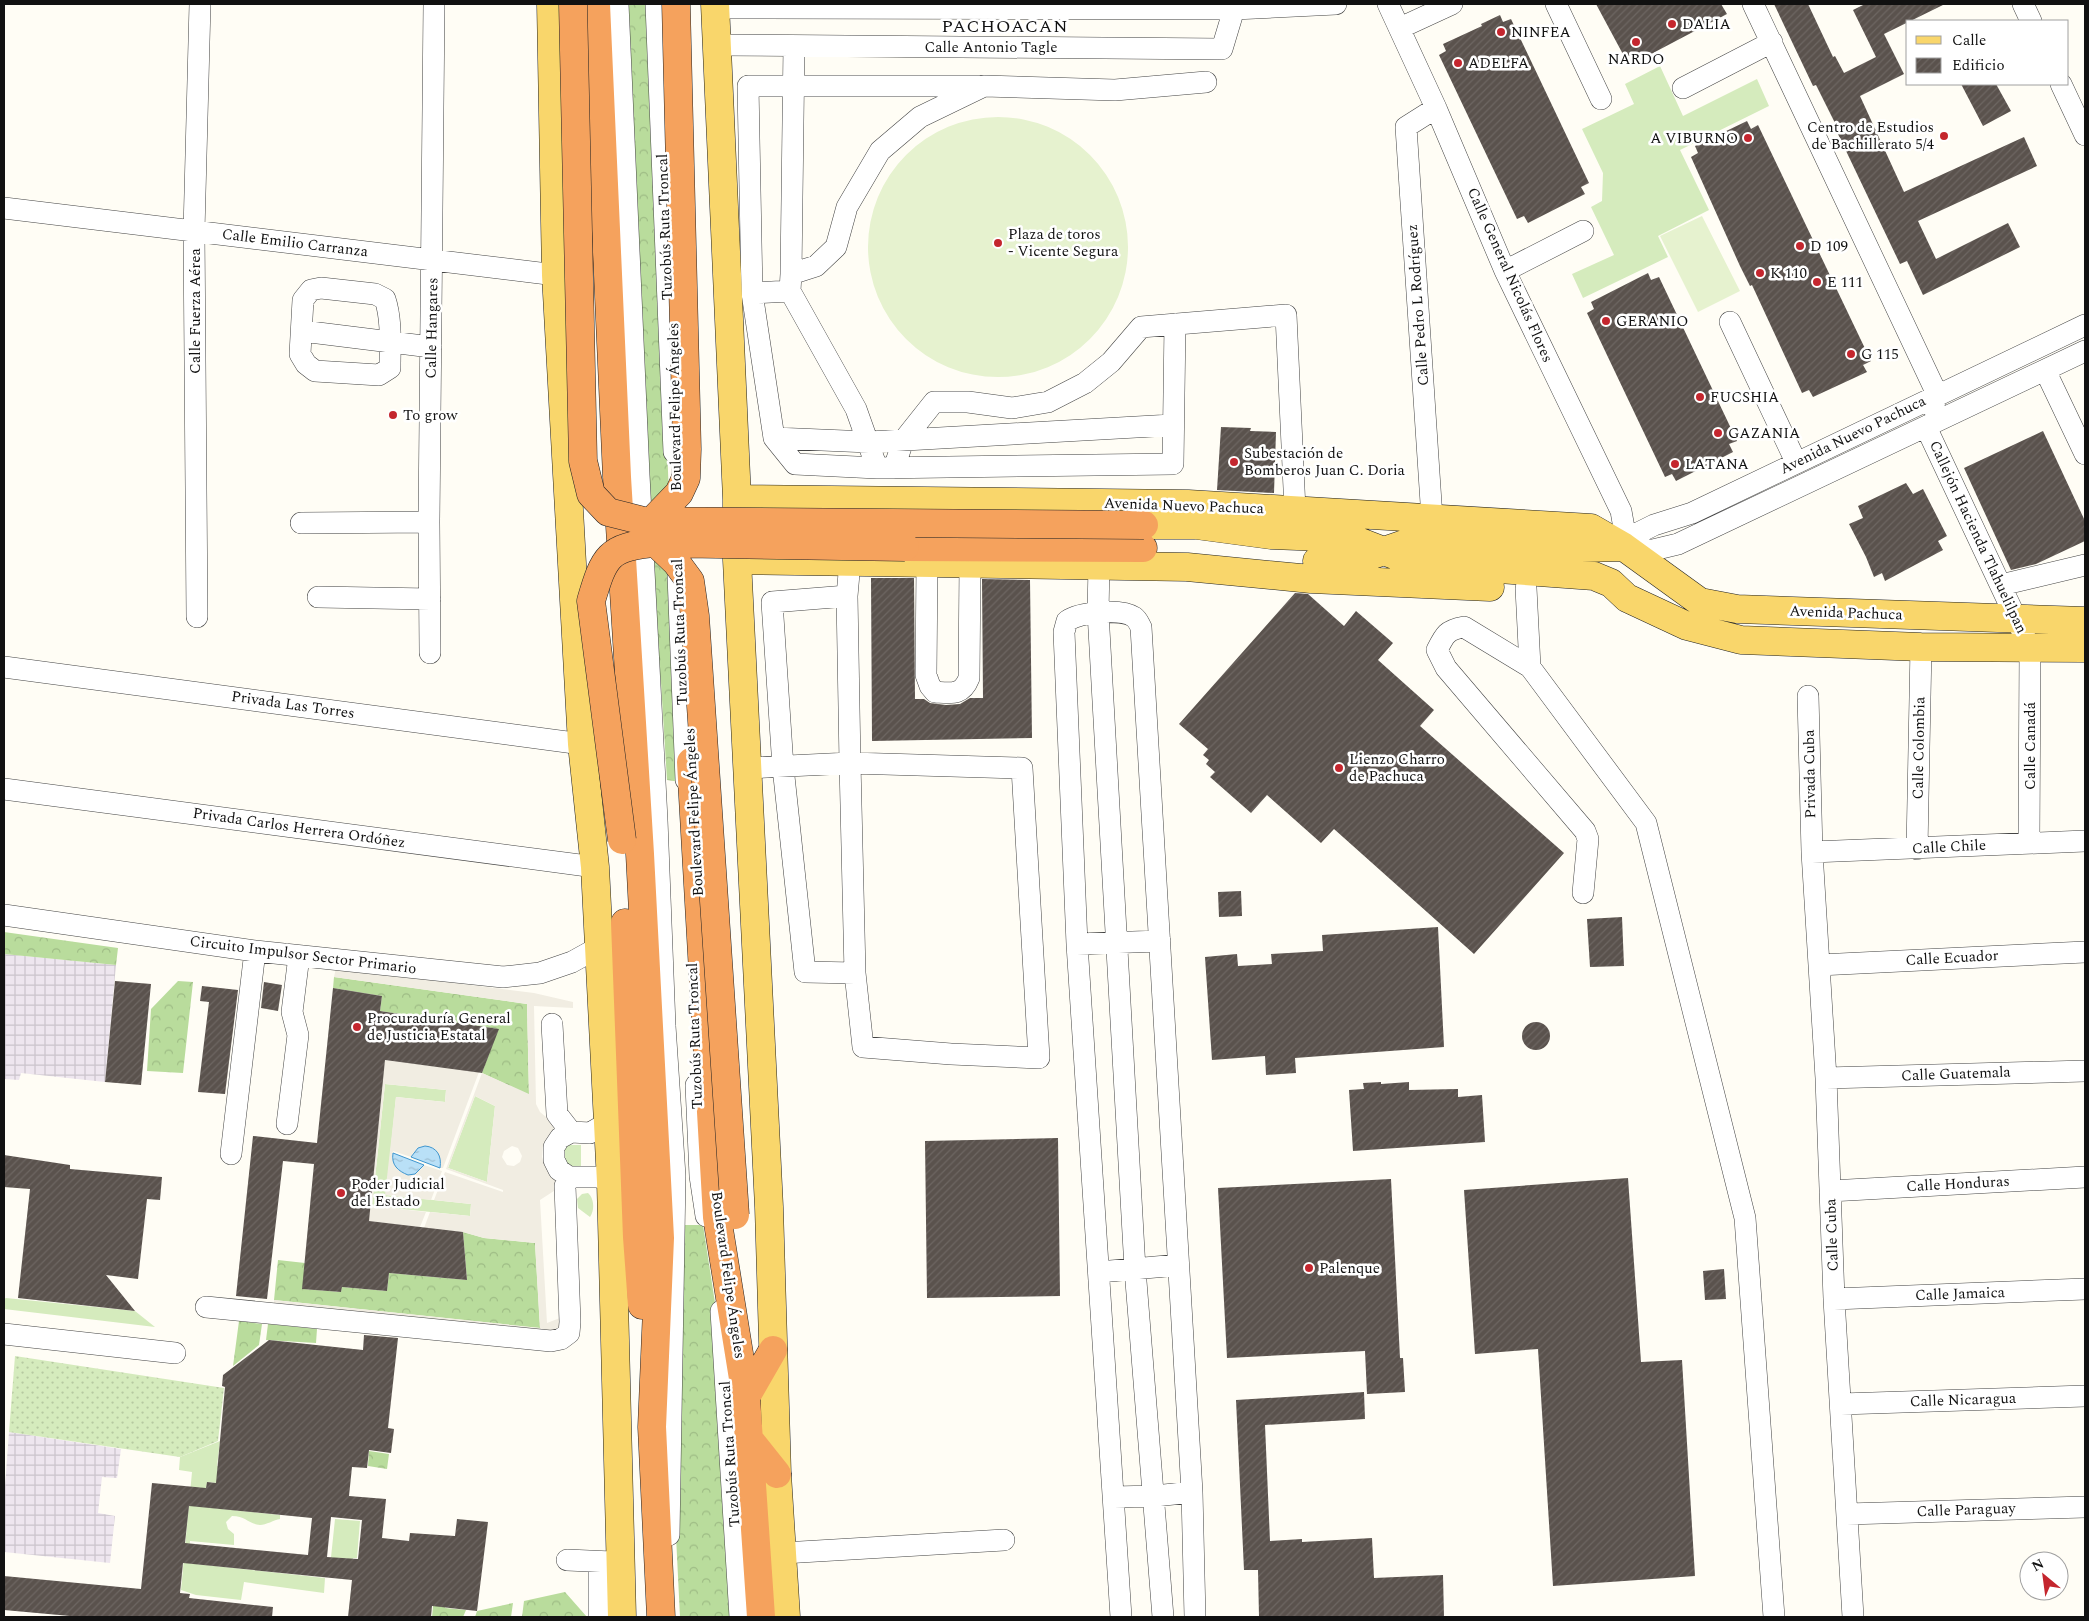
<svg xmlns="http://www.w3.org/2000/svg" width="2089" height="1621" font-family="Spectral,serif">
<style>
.industrial{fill:url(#industrial-grid)}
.grass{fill:url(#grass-dots)}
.forest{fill:url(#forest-crowns)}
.garden{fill:#d5ebbd}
.pitch{fill:#e6f2cf}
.plaza{fill:#f1ede2;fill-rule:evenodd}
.water{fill:url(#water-ripples);stroke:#3f96cf}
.building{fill:url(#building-hatch);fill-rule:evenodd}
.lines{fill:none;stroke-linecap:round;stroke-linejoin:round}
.minor-casing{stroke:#444;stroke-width:22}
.major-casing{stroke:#222;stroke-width:29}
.highway-casing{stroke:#222;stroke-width:29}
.minor{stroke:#fff;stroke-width:21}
.major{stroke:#f9d66b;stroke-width:28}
.highway{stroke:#f5a25d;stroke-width:28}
.highway-bridge-casing{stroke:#222;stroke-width:29;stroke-linecap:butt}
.highway-bridge{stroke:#f5a25d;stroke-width:28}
.poi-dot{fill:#c4262e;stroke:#fff;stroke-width:2}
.labels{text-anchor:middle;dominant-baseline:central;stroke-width:5;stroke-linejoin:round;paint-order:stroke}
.poi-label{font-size:15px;fill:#111;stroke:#fff;text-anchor:start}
.street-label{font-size:15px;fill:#111;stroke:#fff}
.quarter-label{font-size:18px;letter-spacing:1px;fill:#111;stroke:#fff}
</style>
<defs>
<pattern id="industrial-grid" width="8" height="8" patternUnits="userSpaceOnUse" patternTransform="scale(1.25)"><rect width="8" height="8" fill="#eee6ef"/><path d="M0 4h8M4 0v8" fill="none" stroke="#cbc4cc"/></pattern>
<pattern id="grass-dots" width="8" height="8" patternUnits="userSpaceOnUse" patternTransform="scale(1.25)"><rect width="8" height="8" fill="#d5ebbd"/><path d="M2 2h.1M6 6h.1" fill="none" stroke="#b6c8a1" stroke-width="1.8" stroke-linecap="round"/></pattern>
<pattern id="forest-crowns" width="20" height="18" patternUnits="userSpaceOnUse" patternTransform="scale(1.25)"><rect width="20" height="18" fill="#b9dc9c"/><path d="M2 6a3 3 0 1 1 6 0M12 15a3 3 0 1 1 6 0" fill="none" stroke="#9ebc85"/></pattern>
<pattern id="water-ripples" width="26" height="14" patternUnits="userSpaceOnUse" patternTransform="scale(1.25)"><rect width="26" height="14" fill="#b9e0f7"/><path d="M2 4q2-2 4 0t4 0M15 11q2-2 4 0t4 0" fill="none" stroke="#9ebfd3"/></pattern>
<pattern id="building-hatch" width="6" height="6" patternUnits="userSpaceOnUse" patternTransform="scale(1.25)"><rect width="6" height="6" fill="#5a524d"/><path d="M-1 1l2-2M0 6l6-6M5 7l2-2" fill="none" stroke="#6d6662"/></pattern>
</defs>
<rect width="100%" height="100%" fill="#fffdf5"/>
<path class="industrial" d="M4,954l112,11 -11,117 -84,-9 -2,7 -15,-1z
M9,1432l112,17 -4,29 -15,-1 -4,36 17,3 -5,47 -106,-11v-52z"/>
<path class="grass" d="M15,1356l209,32 -6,53 -38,16 -171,-25z"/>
<path class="forest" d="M624,4h26l30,778 -13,-2 -6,-97 -12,-106z
M4,932l114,16 -2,17 -112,-11z
M334,977l193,27 2,91 -47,-22 16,-44 -118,-18 2,-15 -49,-8z
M178,981l15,1 -10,91 -36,-2 4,-62z
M682,1225h21l14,91 20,301h-57l-4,-81z
M463,1232l21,6 51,5 5,85 -266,-28 4,-40 27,3 -2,26 38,3 1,-5 45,4 2,-18 78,7z
M239,1321l23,3 -3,21 -26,21z
M268,1324l49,5 -1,14 -50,-3z
M369,1451l20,3 -2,15 -19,-3z
M438,1554l13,1 -6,53 21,2 -3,7h-31z
M565,1592l22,25h-65l2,-16z
M513,1603l-2,14h-36l2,-6z"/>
<path class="garden" d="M1660,66l23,50 74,-37 12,27 -89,44 29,60 -51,26 10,21 -85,41 -11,-24 42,-19 -23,-48 11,-6 1,-28 -21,-44 52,-25 -9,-20z
M385,1084l61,6 -1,12 -49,-5 -10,98 85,9 -1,12 -98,-10z
M475,1096l20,10 -8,76 -39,-14z
M567,1145h14v23h-13l-5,-4 -1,-15z
M588,1193c6,5 7,17 2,24l-12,-9 -1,-9 5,-5z
M6,1298l129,13 20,16 -151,-18v-10z
M220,1441l-3,25 90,10 7,17 -107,-11 -3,25 76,8v4c-6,1 -14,6 -20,6 -12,-1 -14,-9 -28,-9l-6,6 2,7 6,5v11l-44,-4 -2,22 137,15 -1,15 -80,-11 -3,18 -45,-5 -15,-5 11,-118 -13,-2 1,-13z
M335,1519l25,2 -3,37h-4l-1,12 -22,-3z"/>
<path class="pitch" d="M868 247a130 130 0 1 1 260 0a130 130 0 1 1-260 0Z
M1702,216l38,75 -42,21 -38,-76z"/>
<path class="plaza" d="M336,968l198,25 39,9v6l-39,-2 2,98 4,8 12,10 2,6 -11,17 -1,12 5,12 10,12v8l-17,11 7,123 18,-7v6l-11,12 -280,-31v-3l266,28 -5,-85 -51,-5 -21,-6 -39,-4 6,-16 40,4 1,-12 -37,-4 11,-28 58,20v-2l-57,-21 36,-96 47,21 -2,-90 -193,-27zM475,1096l20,10 -8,76 -39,-14zM512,1146l6,2 4,8 -2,6 -6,4 -7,-1 -5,-8 2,-6z
M385,1060l94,12 -36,96h-3l1,-7 -28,-8 -2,4 -18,-6 -1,8 28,11 4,-5 18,6 -11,29 -46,-5 11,-98 49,5 1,-12 -61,-6 -13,122 54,6 -6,15 -51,-6z"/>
<path class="water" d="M425,1146c12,1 17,10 15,22l-29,-11 7,-9z
M393,1153l31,12 -9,9 -7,1c-10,-4 -17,-10 -15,-22z"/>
<path class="building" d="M1596,4h125l6,10 -91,48 -4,-8 -7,4z
M1774,4h34l25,53 2,-1 9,17 32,-16 -23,-47 12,-6h80l-61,30 20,40 -44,22 44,96 120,-55 13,29 -119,55 18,38 72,-36 12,24 -97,48 -16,-34 -7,3 -63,-132 2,-1 -23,-46 -3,1z
M1500,15l3,7 8,-3 78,164 -8,4 4,7 -57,29 -4,-7 -7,3 -78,-164 7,-4 -3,-7 39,-18 -1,-2z
M1961,84h35l15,27 -28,15z
M1747,121l4,8 7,-4 113,236 -8,4 4,7 -54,25 -4,-7 -7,3 -50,-108 -2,1 -10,-20 -49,-109 7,-4 -3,-7z
M1648,273l3,7 8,-3 78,164 -8,3 4,8 -57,29 -4,-7 -7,3 -78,-164 7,-4 -3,-7z
M1221,427l30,1 -1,3 26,1 -2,61 -57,-3z
M2043,431l42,90v20l-49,23 -25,6 -47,-102z
M1906,483l7,11 10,-5 24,47 -9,5 5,9 -58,31 -3,-8 -8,4 -8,-20 -17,-33 14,-6 -5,-12z
M871,578h43l1,121h9l6,4 16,2 14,-1 10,-6h13l-1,-119 48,1 2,158 -160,3z
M1295,593l13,1 36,32 12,-15 37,32 -15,17 56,50 -14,16 144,127 -90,101 -140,-125 -13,14 -54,-48 -16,18 -41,-36 5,-5 -9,-8 3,-4 -6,-5 5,-6 -29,-25z
M1241,891l1,25 -23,1 -1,-25z
M1622,917l2,49 -34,1 -3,-48z
M1438,927l6,120 -149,11 1,15 -30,2 -1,-19 -53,4 -7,-103 32,-3 1,12 34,-2 -1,-10 52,-3 -1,-16z
M115,981l36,3 -10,101 -36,-3z
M264,982l18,3 -4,26 -17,-3z
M202,986l36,4 -13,104 -27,-2 11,-90 -9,-1z
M333,988l49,8 -2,15 119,18 -17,44 -97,-13 -16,161 94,11 4,48 -78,-7 -2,18 -45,-4 -1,5 -39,-3 12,-125 -31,-3 -16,138 -31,-3 17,-160 64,7z
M1522 1036a14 14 0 1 1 28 0a14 14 0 1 1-28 0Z
M1381,1082v2l28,-2v8l49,-1v8l24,-2 3,47 -132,9 -4,-61 15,-1 -1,-6z
M1058,1138l2,158 -133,2 -2,-157z
M4,1155l66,10v4l92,8 -2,23 -13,-1 -9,80 -32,-4 29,36 -117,-13 12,-109 -26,-2z
M1628,1178l13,184 41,-2 13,216 -142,10 -15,-237 -63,5 -11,-164z
M1391,1179l9,179h3l2,34 -38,2 -2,-43 -138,7 -9,-170z
M1724,1269l2,30 -21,1 -2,-29z
M364,1335l34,3 -10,90 6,1 -3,24 -22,-3 -2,18 -15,-1 -3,29 37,3 -4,39 27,3 1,-8 45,3 2,-17 31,3 -11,89 -45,-5 -1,11h-83l4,-37 -169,-17 -3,30 10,1 -1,4 84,9 -1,10h-191l-77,-7v-34l137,13 11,-106 54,5 1,-6 9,1 9,-96 -3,-1 1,-11 46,-35 94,10zM189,1506l123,12 -4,37 -123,-12zM331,1517l31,3 -4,39 -31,-2z
M1364,1392l1,27 -100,6 5,116 32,-2v3l70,-4 2,40 69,-3 1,42h-185l-1,-47h-14l-8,-170z"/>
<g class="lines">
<defs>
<path id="minor" d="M618,4l21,471 18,345 8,206 10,150 -6,359
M656,4l18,448
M1388,4l48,104 69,163 116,240 3,17v19
M1556,4l45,95
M1753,4l184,390 -4,14
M2023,4l8,17
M716,8l518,1 102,-5
M1400,28l52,-24
M717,45l505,4 12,-40
M2061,84l24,51
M1683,88l89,-46
M4,208l552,67
M1505,271l78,-40
M791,274l3,-228
M321,288l54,6 10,5c7,21 5,46 5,69l-11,7 -64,-4 -9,-7 -6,-10 3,-54 8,-10z
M790,291l-38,2 -4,-207h231
M752,293l22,145 21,26 82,4 296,-4 2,-140
M1730,322l66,140
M302,331l129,16
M2045,370l40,84
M1926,427l104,221 -1,195
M774,438l95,4 303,-17
M877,468l-21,-59 -66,-118 1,-17 25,-8 20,-19 11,-40 33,-56 40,-34 64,-31 131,4 91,-8
M894,468l9,-27 31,-39h34l44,6 36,-6 37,-19 26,-21 30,-35 145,-12 9,195
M1432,518l-26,-391 30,-19
M301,523l128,-1
M1624,547l10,-12 20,-10 38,-12 393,-188
M1624,547l29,3 25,-6 407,-193
M927,564l-1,111 4,11 5,6c16,1 27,4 34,-14l1,-114
M1099,566l-1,46 37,657 28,348
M678,575l8,205
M2001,585l84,-20
M1526,588l4,79 116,156 99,395 29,399
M847,596l-75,6 11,165 22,205 50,1 8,74 88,7 88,4 -17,-290 -172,-5 -3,-167 3,-34
M318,597l112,2
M197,617l-3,-386 6,-227
M430,653l-1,-131 5,-518
M4,667l578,77
M1530,667l-66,-40c-17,3 -19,7 -27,23l9,18 139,163 3,8 -5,54
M1808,696l4,156 14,226 8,221 19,318
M747,768l103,-5 5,210
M4,789l591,78
M1917,849l4,-202
M1812,852l273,-11
M4,915l251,36 248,26 37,-4 32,-11 27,-15
M1077,944l83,-3
M1819,965l266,-13
M552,1024l5,90 14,18
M1826,1078l259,-7
M696,1085l4,91 6,40
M607,1123l-17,10 -19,-1 -11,6 -6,9v13l5,10 10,7h29l13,5
M287,1124l11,-89 -6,-23 7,-56
M231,1154l24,-203
M1830,1191l255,-14
M1099,1272l79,-7
M1834,1299l251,-10
M206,1307l345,34 10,-2 8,-6 1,-11 -5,-136 4,-9
M721,1311l19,306
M4,1334l171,19
M1841,1404l244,-8
M1114,1497l41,-1 37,-4
M1847,1514l238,-7
M783,1553l221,-13
M567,1560l45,2
M599,1617v-55
M1121,1617l-44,-673 -13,-312 3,-11c13,-9 54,-13 67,-4 4,3 5,7 7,10l51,865 3,125"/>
<path id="major" d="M551,4l5,271 26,469 13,123 16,315 11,435
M715,4l22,495v61l32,647 8,267 9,143
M737,499l451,5 403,24 33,19 76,55 37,7 348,12
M1144,525h52l75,10 79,3 65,25 179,13 17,7 16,15 60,28 54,14 180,7 164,1
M737,560l450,7 124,12 179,8
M1317,561l32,2 64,-22 168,7 43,-1"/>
<path id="highway" d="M596,4l21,473 23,377 20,384 -8,189 9,190
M905,547l238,1
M691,762l26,455 29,180 15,220
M625,923l12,314 5,68
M746,1397l27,-47
M749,1439l28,35"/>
</defs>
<use href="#minor" class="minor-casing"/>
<use href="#major" class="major-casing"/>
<use href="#highway" class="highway-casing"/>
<use href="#minor" class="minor"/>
<use href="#major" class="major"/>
<use href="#highway" class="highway"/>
<defs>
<path id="highway-bridge" d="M573,4l10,457 8,33 17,18 36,9 500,4
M653,520l26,-27 7,-15 1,-29 -11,-445
M656,543l20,19 14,19 5,35 40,599
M622,840l-31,-239c13,-44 17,-55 65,-58l249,4"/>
</defs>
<use href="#highway-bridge" class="highway-bridge-casing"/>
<use href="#highway-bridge" class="highway-bridge"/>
</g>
<g class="poi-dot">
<circle cx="1672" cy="24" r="5"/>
<circle cx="1501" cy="32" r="5"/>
<circle cx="1636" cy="42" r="5"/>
<circle cx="1458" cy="63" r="5"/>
<circle cx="1944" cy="136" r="5"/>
<circle cx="1748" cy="138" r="5"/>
<circle cx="998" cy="243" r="5"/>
<circle cx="1800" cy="246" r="5"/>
<circle cx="1760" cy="273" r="5"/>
<circle cx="1817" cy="282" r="5"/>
<circle cx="1606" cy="321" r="5"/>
<circle cx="1851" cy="354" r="5"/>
<circle cx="1700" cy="397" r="5"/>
<circle cx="393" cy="415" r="5"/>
<circle cx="1718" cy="433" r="5"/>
<circle cx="1234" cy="462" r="5"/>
<circle cx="1675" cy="464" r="5"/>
<circle cx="1339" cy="768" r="5"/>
<circle cx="357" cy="1027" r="5"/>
<circle cx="341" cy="1193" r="5"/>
<circle cx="1309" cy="1268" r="5"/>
</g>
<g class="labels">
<g class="poi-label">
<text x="1682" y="24">DALIA</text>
<text x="1511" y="32">NINFEA</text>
<text x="1636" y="59" text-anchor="middle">NARDO</text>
<text x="1468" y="63">ADELFA</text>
<text x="1934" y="127" text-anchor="end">Centro de Estudios<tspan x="1934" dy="17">de Bachillerato 5/4</tspan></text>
<text x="1738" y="138" text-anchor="end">A VIBURNO</text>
<text x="1008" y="234">Plaza de toros<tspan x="1008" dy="17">- Vicente Segura</tspan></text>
<text x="1810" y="246">D 109</text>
<text x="1770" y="273">K 110</text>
<text x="1827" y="282">E 111</text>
<text x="1616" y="321">GERANIO</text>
<text x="1861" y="354">G 115</text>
<text x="1710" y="397">FUCSHIA</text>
<text x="403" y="415">To grow</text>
<text x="1728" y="433">GAZANIA</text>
<text x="1244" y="453">Subestación de<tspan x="1244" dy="17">Bomberos Juan C. Doria</tspan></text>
<text x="1685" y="464">LATANA</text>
<text x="1349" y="759">Lienzo Charro<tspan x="1349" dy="17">de Pachuca</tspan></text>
<text x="367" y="1018">Procuraduría General<tspan x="367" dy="17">de Justicia Estatal</tspan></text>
<text x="351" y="1184">Poder Judicial<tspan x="351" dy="17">del Estado</tspan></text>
<text x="1319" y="1268">Palenque</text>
</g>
<g class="street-label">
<text x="991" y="47">Calle Antonio Tagle</text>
<text transform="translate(665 227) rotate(-92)">Tuzobús Ruta Troncal</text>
<text transform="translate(295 243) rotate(7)">Calle Emilio Carranza</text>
<text transform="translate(1510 275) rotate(66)">Calle General Nicolás Flores</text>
<text transform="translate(1418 305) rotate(-94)">Calle Pedro L Rodríguez</text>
<text transform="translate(195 311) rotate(-90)">Calle Fuerza Aérea</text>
<text transform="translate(432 328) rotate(-89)">Calle Hangares</text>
<text transform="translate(675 407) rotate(-91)">Boulevard Felipe Ángeles</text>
<text transform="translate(1853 435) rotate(-26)">Avenida Nuevo Pachuca</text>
<text transform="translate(1184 506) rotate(2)">Avenida Nuevo Pachuca</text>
<text transform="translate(1978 537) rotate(65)">Callejón Hacienda Tlahuelilpan</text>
<text transform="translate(1846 613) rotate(2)">Avenida Pachuca</text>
<text transform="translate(680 632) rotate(-92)">Tuzobús Ruta Troncal</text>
<text transform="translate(293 705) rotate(8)">Privada Las Torres</text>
<text transform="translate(2030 746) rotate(-90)">Calle Canadá</text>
<text transform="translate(1919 748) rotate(-89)">Calle Colombia</text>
<text transform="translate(1810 774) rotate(-91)">Privada Cuba</text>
<text transform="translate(694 812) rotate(-93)">Boulevard Felipe Ángeles</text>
<text transform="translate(299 828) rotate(8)">Privada Carlos Herrera Ordóñez</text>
<text transform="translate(1949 847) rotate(-3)">Calle Chile</text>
<text transform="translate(303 955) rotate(7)">Circuito Impulsor Sector Primario</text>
<text transform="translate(1952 958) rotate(-3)">Calle Ecuador</text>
<text transform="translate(695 1036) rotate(-92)">Tuzobús Ruta Troncal</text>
<text transform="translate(1956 1074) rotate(-2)">Calle Guatemala</text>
<text transform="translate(1958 1184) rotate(-3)">Calle Honduras</text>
<text transform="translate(1832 1235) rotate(-92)">Calle Cuba</text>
<text transform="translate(728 1275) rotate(82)">Boulevard Felipe Ángeles</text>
<text transform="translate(1960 1294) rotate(-2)">Calle Jamaica</text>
<text transform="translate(1963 1400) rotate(-2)">Calle Nicaragua</text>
<text transform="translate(730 1454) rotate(-94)">Tuzobús Ruta Troncal</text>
<text transform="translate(1966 1510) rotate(-2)">Calle Paraguay</text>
</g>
<g class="quarter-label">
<text x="1005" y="26">PACHOACAN</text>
</g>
</g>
<rect width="2089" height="1621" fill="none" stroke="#111111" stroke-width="10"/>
<rect x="1906" y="20" width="162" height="65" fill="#ffffff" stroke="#a0a0a0"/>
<rect x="1916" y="36" width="25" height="8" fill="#f9d66b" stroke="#a0a0a0"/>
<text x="1952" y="45" font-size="15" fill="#111111">Calle</text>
<rect x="1916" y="58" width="25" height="15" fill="url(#building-hatch)" stroke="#a0a0a0"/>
<text x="1952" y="70" font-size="15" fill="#111111">Edificio</text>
<g transform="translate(2044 1576) rotate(331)"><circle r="24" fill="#ffffff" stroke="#a0a0a0"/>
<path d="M0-4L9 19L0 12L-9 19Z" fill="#c4262e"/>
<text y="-8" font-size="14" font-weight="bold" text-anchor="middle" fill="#111111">N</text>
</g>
</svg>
